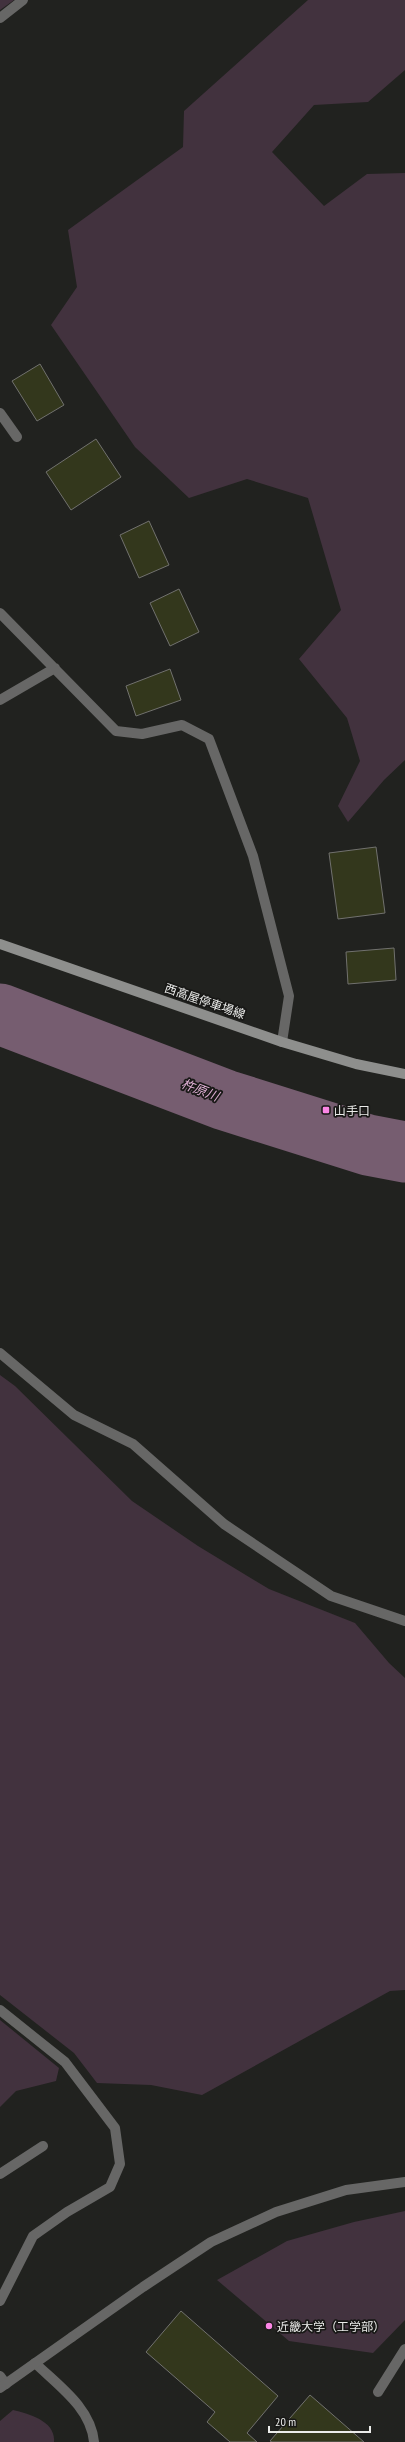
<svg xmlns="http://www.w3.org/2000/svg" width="405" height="2442" font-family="'PT Sans Narrow','Noto Sans JP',sans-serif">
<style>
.green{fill:#42323e}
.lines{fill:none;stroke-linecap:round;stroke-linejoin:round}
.river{stroke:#765d70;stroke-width:61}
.building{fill:#33371c;stroke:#71716e}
.service{stroke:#676766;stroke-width:10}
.minor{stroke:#676766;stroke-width:10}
.tertiary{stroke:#676766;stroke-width:10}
.secondary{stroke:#8e8f8d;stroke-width:10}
.poi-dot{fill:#fb86e5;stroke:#181816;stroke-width:1.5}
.labels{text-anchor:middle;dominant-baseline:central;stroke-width:3.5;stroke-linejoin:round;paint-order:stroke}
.street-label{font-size:12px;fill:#ebecea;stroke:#181816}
.poi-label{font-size:12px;fill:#ebecea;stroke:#181816;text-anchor:start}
.water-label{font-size:13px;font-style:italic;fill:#deaed3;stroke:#181816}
</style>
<rect width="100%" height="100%" fill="#21221f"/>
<path class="green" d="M0,0h14l-14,10z
M308,0h97v70l-37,32 -54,3 -42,47 52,54 43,-32 38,-1v587l-21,20 -36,42 -10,-16 22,-45 -13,-43 -48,-59 42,-49 -33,-112 -61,-19 -58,19 -54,-51 -84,-122 26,-38 -9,-57 115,-83 1,-36z
M0,1375l15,11 117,115 66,45 71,43 86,34 34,40 16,15v312l-15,1 -188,104 -51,-10 -54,-2 -23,-30 -74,-58z
M0,2020l59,48 -3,13 -40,10 -16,16z
M405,2211v109l-32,33 -84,-12 -72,-61 70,-39 67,-19z
M13,2410c16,4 43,11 41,32h-54v-21z"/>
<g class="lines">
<path class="river" d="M0,1014l225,86 143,45 37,7"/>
</g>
<path class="building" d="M40,364l24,41 -27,16 -25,-40z
M96,439l25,38 -50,33 -25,-38z
M149,521l20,44 -30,13 -19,-43z
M179,589l20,43 -29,14 -20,-43z
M170,669l11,31 -45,16 -10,-30z
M376,847l9,66 -47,6 -9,-66z
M394,948l2,32 -48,4 -2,-32z
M181,2311l97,85 -31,37 10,9h-27l-23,-20 8,-10 -69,-60z
M310,2395l54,47h-92l-2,-1z"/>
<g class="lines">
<path class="service" d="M0,2174l43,-28
M35,2363c24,23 56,45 59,79
M378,2392l27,-43"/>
<path class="minor" d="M0,18l23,-18
M0,413l17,24
M0,613l116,118 26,3 40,-9 27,14 44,117 36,140 -7,46
M0,700l55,-32
M0,1353l74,62 59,29 91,80 107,72 74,25
M0,2010l65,52 50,66 5,36 -10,23 -43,25 -34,24 -33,65
M72,2337l71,-50 68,-45 65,-30 70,-22 59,-8
M0,2376l6,8"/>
<path class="tertiary" d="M0,2388l72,-51"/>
<path class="secondary" d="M0,944l282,98 74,22 49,10"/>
</g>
<g class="poi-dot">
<rect x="322" y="1106" width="8" height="8" rx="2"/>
<circle cx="269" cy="2326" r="4"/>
</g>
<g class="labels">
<g class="street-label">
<text transform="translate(205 1001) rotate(19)">西高屋停車場線</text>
</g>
<g class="poi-label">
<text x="334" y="1110">山手口</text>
<text x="277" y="2326">近畿大学（工学部）</text>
</g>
<g class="water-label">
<text transform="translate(200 1090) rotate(21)">杵原川</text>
</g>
</g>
<path d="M269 2426v6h101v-6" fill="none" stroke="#ebecea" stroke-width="2"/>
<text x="275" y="2426" font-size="12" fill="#ebecea" stroke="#181816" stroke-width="3" paint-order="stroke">20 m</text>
</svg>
